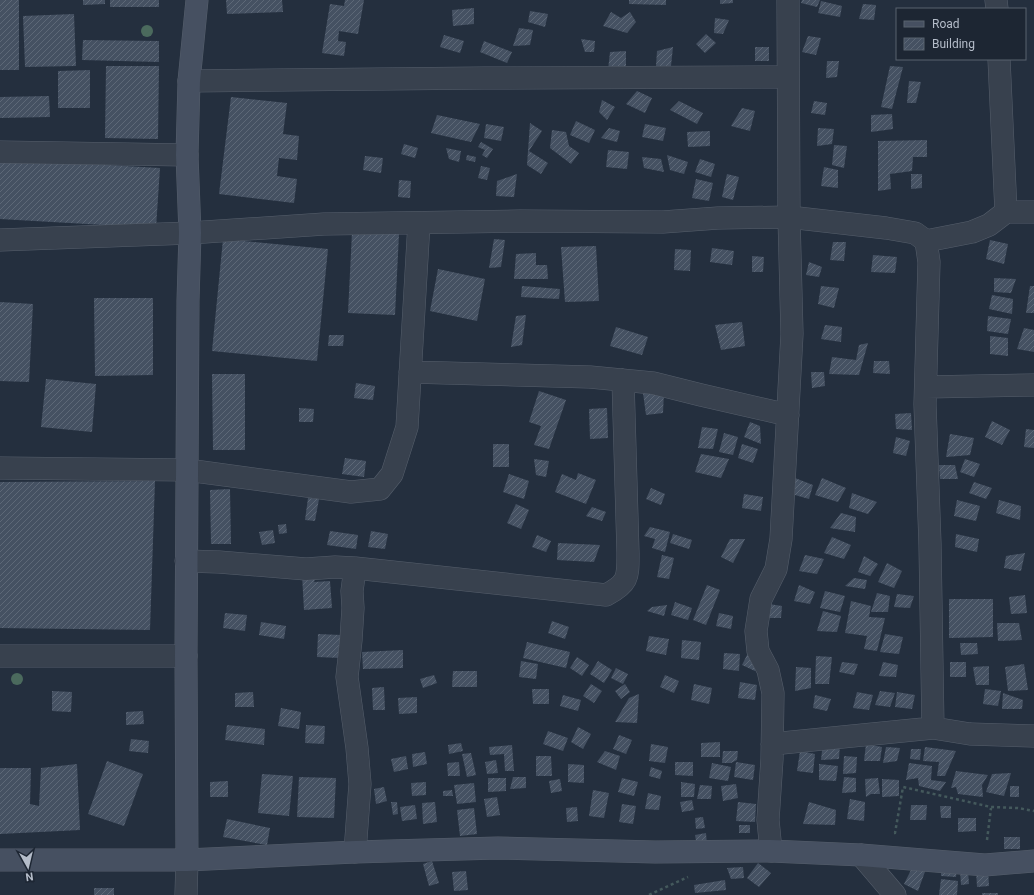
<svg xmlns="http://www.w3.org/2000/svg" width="1034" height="895" font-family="Roboto,sans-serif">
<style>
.building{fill:url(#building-hatch)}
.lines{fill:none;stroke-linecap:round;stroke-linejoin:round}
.street-casing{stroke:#565f6c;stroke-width:23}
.secondary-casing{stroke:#565f6c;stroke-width:23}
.path{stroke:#44595c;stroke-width:2.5;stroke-dasharray:3 3;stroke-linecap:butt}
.street{stroke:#38414e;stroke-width:22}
.secondary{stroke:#465061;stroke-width:22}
.tree{fill:#4b6a5d}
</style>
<defs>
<pattern id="building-hatch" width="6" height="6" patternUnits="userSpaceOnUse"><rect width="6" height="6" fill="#455162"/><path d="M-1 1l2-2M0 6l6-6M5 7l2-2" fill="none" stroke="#5d6877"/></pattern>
</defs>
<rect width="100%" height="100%" fill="#242f3e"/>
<path class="building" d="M0,0h19v70h-19z
M83,0h22v4l-22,1z
M110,0h49v7h-49z
M226,0h56l1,12 -56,2z
M345,0h19l-6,34 -19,-3 -1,10 8,1 -2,14 -22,-3 8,-49 14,2z
M629,0h37v5l-37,-1z
M720,0h13v3l-13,1z
M802,0h18l-3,7 -16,-4z
M821,1l21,5 -2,11 -22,-4z
M863,4l13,1 -2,15 -15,-1z
M474,8v16l-21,2 -1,-16z
M530,11l18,3 -3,13 -17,-5z
M611,12l10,6 9,-6 6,10 -9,11 -24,-7z
M74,14l2,52 -51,1 -2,-51z
M715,18l14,2 -6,14 -9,-1z
M519,28l14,2 -3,15 -17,1z
M706,34l10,9 -11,10 -9,-9z
M444,35l20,6 -4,12 -20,-6z
M808,36l13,2 -5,17 -14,-3z
M581,39l14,2 -1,11h-9z
M83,40l76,1v21l-77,-2z
M484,41l28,11 -5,11 -27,-11z
M673,47l-2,19h-15l1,-15z
M755,47h14v14h-14z
M626,51v17l-18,2 2,-18z
M827,61h12l-2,16 -11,1z
M106,66h53l-1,73 -53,-1z
M890,66l13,1 -11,42 -11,-2z
M90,70v38h-32v-37z
M909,81l12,1 -5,21h-9z
M637,91l15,7 -7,15 -19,-9z
M49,96l1,21 -50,1v-21z
M231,97l56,6 -4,31 16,2 -2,24 -18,-2 -2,18 20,3 -3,24 -75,-9z
M602,100l13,7 -8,13 -8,-8z
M679,101l24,12 -6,11 -27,-14z
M814,101l13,2 -2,12 -14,-2z
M742,108l13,3 -5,20 -19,-5z
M892,114l1,15 -22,3v-17z
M437,115l43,9 -9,18 -40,-9z
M576,121l19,9 -6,13 -19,-8z
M530,123l12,8 -13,20 19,12 -7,11 -14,-9z
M486,124l18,3 -3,14 -17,-3z
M645,124l21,4 -3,13 -21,-4z
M609,128l11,3 -3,11 -16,-4z
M818,128l16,1 -2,15 -15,2z
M552,130l14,2 3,14 10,7 -8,11 -21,-16z
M710,131v15l-22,1 -1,-15z
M927,140v17h-14l-1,14 -22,3 1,15 -13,2v-50z
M481,142l12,7 -6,9 -5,-3 3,-5 -7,-3z
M404,144l14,4 -3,10 -14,-4z
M834,145l13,1 -3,22 -12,-3z
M446,148l15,3 -2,11 -10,-3z
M608,150l21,2 -2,17 -21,-2z
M467,155l9,2 -1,5 -9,-2z
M667,155l21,7 -4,12 -14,-4z
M365,156l18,2 -2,15 -18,-3z
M642,157l19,2 3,13 -20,-4z
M0,159l160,9 -4,60 -156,-9z
M700,159l15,5 -4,13 -16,-5z
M481,166l9,2 -3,12 -9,-2z
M824,167l14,3v18l-17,-2z
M517,174l-3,23 -18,-1 1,-15z
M727,174l12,3 -6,23 -11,-3z
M911,174h11v14l-11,1z
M696,179l17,4 -4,18 -17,-3z
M399,180l12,1 -1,17 -12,-1z
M352,232l47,2 -4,81 -47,-2z
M223,239l105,10 -11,112 -105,-10z
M494,239l11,1 -4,27 -12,1z
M990,240l18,4 -4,20 -18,-5z
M833,242h13l-2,19 -14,-1z
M596,246l3,55 -34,1 -4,-55z
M712,248l22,3 -2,14 -22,-3z
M675,249l16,1 -1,21 -16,-1z
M536,253v12h11l1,14h-34l2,-25z
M873,255l24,2 -2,16 -24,-1z
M752,256l12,1 -1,15h-11z
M809,262l13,5 -3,10 -13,-2z
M438,269l47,10 -8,42 -47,-10z
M994,278l22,1 -5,14 -17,-1z
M522,286l38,3 -1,10 -38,-2z
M821,286l18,2 -5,20 -16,-4z
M1030,286h4v27h-8z
M992,295l21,4 -1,15 -23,-5z
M94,298h59v77l-58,1z
M0,302l33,2 -4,78 -29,-1z
M526,315l-4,30 -11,2 5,-31z
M988,316l23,3 -3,15 -21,-3z
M742,322l3,24 -24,4 -6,-25z
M825,325l17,2 -1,15 -20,-3z
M616,327l32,10 -6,18 -32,-9z
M1024,328l10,2v22l-17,-3z
M329,335h15l-1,11h-15z
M990,336l18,2v18l-18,-2z
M868,343l-9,32 -30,-1 3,-17 24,3 3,-15z
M874,361h15l1,13 -17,-1z
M811,372h13l1,14 -13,2z
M212,374h33v76h-32z
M46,379l50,5 -4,48 -51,-5z
M356,383l19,3 -2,14 -19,-2z
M539,391l27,9 -17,49 -15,-4 7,-19 -12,-4z
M664,392l-1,21 -17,2 -3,-22z
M299,408l15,1 -1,13h-14z
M607,408l1,30 -18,1 -1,-30z
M911,413l1,17 -16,-1 -1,-15z
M992,421l18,9 -8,15 -17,-8z
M750,422l10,4 1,18 -17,-7z
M702,427l16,2 -5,20 -15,-1z
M1026,429l8,1v18l-10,-1z
M724,433l14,4 -5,18 -14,-3z
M950,434l24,4 -4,17 -24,2z
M896,437l14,4 -4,15 -13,-3z
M493,444h16v23h-16z
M742,444l16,5 -5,14 -15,-5z
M701,454l28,5 -8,19 -26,-6z
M345,458l21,3 -2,16 -22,-3z
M534,459l15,2 -3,16 -10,-2z
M965,459l15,5 -6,13 -14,-5z
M939,465h16l3,14h-18z
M578,473l18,7 -10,24 -31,-12 7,-18 14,6z
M509,474l20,7 -5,18 -21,-7z
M795,478l18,7 -4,14 -14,-4z
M822,478l24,10 -8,14 -23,-7z
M155,481l-5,149 -150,-2v-146z
M974,482l18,6 -6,11 -17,-6z
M651,488l14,6 -4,11 -15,-6z
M230,489l1,55h-20l-1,-54z
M852,493l25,9 -9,12 -19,-6z
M744,494l19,3 -2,14 -19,-3z
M308,498l11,1 -4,22 -10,-1z
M957,500l23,6 -4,15 -22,-5z
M999,500l22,6 -1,14 -24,-7z
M516,504l13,6 -8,19 -14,-6z
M592,507l14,5 -4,9 -16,-5z
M841,513l15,4 -1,15 -25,-4z
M286,524l1,9 -8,1 -1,-9z
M650,527l20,5 -5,20 -13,-4 3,-9 -11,-3z
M273,530l2,13 -13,2 -3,-13z
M330,531l28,4 -2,14 -29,-4z
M371,531l17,3 -3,15 -17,-2z
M673,534l19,6 -3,9 -19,-6z
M956,534l23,5 -2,13 -22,-5z
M537,535l14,6 -5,11 -14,-5z
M832,537l19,8 -7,14 -20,-6z
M730,539h15l-12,24 -12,-6z
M558,543l42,2 -6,17 -37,-2z
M1025,553l-4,18 -17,-3 2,-12z
M662,555l12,3 -5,21 -12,-2z
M805,555l19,4 -7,15 -18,-3z
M864,556l14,8 -8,12 -12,-4z
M887,563l15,8 -8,17 -16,-6z
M318,574l-4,8 16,-1 2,27 -28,2 -2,-35z
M854,578l13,2 -2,9 -20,-3z
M707,585l13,5 -14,35 -13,-5z
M799,585l16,7 -5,12 -16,-3z
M825,591l20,5 -5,16 -20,-4z
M877,593l13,3 -2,16h-17z
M897,594l17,2 -4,12 -16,-1z
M1025,595l2,18 -16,1 -2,-17z
M949,599h44v38l-44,1z
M851,601l20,5 -2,11 16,1 -8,33 -13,-2 3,-13 -22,-3z
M675,602l17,6 -4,12 -17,-5z
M769,604l13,2 -1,12h-13z
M667,605l-3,11 -17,-5 5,-4z
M823,611l18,5 -4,16 -20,-1z
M225,613l22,2 -2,16 -22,-3z
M719,613l14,3 -2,13 -15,-3z
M552,621l17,6 -4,12 -17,-6z
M261,622l25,4 -2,13 -25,-4z
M997,623h22l3,17 -24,1z
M318,634l23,1 -1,23 -23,-1z
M885,634l18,3 -4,17 -19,-2z
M649,636l20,3 -3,16 -20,-4z
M682,640l19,2 -2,18 -18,-2z
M527,642l43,10 -4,16 -43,-10z
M960,643h17l1,11 -17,1z
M403,650v18l-40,1 -1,-17z
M724,653l16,1 -1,17 -16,-2z
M748,653l12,5 -5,13 -13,-6z
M816,656l16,1 -3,27h-14z
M577,657l12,8 -7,11 -12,-8z
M521,661l17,3 -2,15 -17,-2z
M598,661l14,9 -8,13 -14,-9z
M842,662l16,2 -4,11 -15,-3z
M883,662l15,3 -2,12 -17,-1z
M950,662h16v15h-16z
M1024,664l4,26 -20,1 -3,-24z
M989,666v19h-13l-3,-18z
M796,667l15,1v20l-16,3z
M616,668l12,6 -5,10 -12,-6z
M453,671h24v16h-25z
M434,675l3,8 -14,5 -3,-9z
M665,675l14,6 -5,12 -14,-6z
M740,682l17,3 -2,15 -17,-2z
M591,684l11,7 -8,12 -11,-7z
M625,684l5,8 -9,7 -6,-8z
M694,684l18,4 -3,16 -18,-4z
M384,687l1,23h-12l-1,-22z
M532,689h17v15h-16z
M985,689l16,2 -3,15 -15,-2z
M52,691l20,1 -1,20 -19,-1z
M880,691l15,2 -5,14 -15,-2z
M253,692l1,15h-19v-14z
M857,692l16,3 -4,15 -16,-2z
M897,692l18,3 -3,14 -17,-2z
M1003,693l20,7 -1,9h-20z
M639,694l-2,29 -22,-1 14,-24z
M563,695l18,5 -3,11 -18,-5z
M815,695l16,4 -4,12 -14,-3z
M417,697v16l-18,1 -1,-16z
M281,708l20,4 -2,17 -21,-3z
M143,711l1,13 -18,1v-13z
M227,725l38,4 -1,16 -39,-5z
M306,725l19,1 -1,18 -19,-1z
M578,727l13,7 -8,15 -12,-7z
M548,731l20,7 -5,13 -20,-7z
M619,735l13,5 -6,14 -13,-5z
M131,739l18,2 -1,12 -19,-2z
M720,742v15h-19v-14z
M823,742l17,1 -1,16 -18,1z
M461,743l2,8 -14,3 -1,-9z
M651,744l17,3 -3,16 -16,-2z
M866,744l16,3 -2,14h-16z
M512,745l2,26h-9l-1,-17 -14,1 -1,-8z
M886,747l14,1 -3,13 -14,2z
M925,747l31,4 -11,25h-8l2,-14 -16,-1z
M911,749h10l-1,11 -10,-1z
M605,751l15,5 -4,14 -19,-8z
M723,751h15l-1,9 -6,3h-9z
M800,751l15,3 -2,19 -16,-2z
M425,752l2,12 -14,3 -1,-13z
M471,753l5,22 -9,2 -5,-23z
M406,756l2,13 -14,3 -3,-13z
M536,756h15l1,20h-16z
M844,756l13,1 -1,16 -13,1z
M496,760l2,13 -11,1 -2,-12z
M107,761l36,13 -19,52 -36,-12z
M459,762l1,14h-12l-1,-13z
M675,762h18v14l-18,-1z
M736,762l19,3 -2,15 -19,-3z
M712,763l19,4 -3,14 -19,-3z
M909,763l23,3 -1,14 15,2 -6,9 -21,-5 -1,-8 -12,2z
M77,764l3,66 -80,4v-66h31l-1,36 9,2 2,-38z
M568,764l16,1v18l-16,-1z
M819,764l19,2 -2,15 -17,-1z
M651,767l11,4 -2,8 -11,-3z
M956,771l32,4 -6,10 1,12 -25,-3 -2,-7 -5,1z
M1011,773l-7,23 -18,-4 6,-18z
M262,774l31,2 -4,40 -31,-3z
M299,777l37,1 -2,40 -37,-1z
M513,777h13v11l-16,1z
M844,777l12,1v14l-14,1z
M488,778h18v13l-18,1z
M622,778l16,4 -4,14 -16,-4z
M878,778l2,16h-9l-5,3 -1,-18z
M560,779l2,12 -11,2 -2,-12z
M882,779l17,1v16l-17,1z
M228,781v16h-18v-15z
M426,782v13l-14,1 -1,-13z
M681,782l14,2 -1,13h-13z
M474,783l2,19 -19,2 -3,-19z
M736,784l2,14 -15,3 -2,-15z
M700,785l12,1 -1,13h-14z
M1010,786h9v11h-9z
M384,787l3,14 -11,3 -2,-15z
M452,790l1,6h-10v-5z
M593,790l16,3 -5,25 -15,-2z
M648,793l13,3 -2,14 -14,-1z
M497,797l3,18 -13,2 -3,-18z
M850,799l15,3 -1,19 -17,-2z
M692,800l2,10 -12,2 -2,-10z
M391,802h6l1,12 -5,1z
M435,802l2,20 -14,2 -1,-21z
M738,802l18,2 -1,18 -19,-1z
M809,802l27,8 -1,15 -32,-1z
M622,804l14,2 -3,18 -14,-2z
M415,805l2,14 -15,2 -2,-14z
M911,805h16l-1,15h-16z
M940,806h11v12h-10z
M577,807l1,14 -11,1 -1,-14z
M474,808l3,26 -17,2 -3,-26z
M703,817l2,11 -9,1 -1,-11z
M958,818h18v13l-18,1z
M227,819l43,9 -3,17 -44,-8z
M739,825h11v8h-11z
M706,833l1,12 -10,2 -2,-12z
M1004,837h16v12h-16z
M432,861l7,22 -10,3 -6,-22z
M758,863l13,10 -12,14 -12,-9z
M914,864l12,5 -8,22 -14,-7z
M743,867l1,11 -13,1 -4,-11z
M941,867l16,1 -1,9 -15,-1z
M960,869l8,2 1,13 -8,1z
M988,869l1,17 -12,1 -1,-17z
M466,871l2,19 -14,1 -2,-19z
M941,879l17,2 -1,14h-18z
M725,880l1,10 -31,3 -1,-8z
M94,888h20v7h-20z
M982,893h16v2h-16z"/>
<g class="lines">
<defs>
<path id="street" d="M788,0l1,217 97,11 29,5 11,8 3,21 -4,142 5,140 3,184
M996,0l1,9
M189,81l296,-3 303,-1
M0,152l187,3
M1006,212h28
M0,240l190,-7 134,-9 196,-3 143,1 55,-4 71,-1 3,117 -11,205 -5,30 -15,30 -5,32 2,20 10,19 5,23 -1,66 -4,61 3,31
M926,241l46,-9 17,-7 17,-13 -7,-153
M410,372l180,5 63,6 48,12 87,20
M926,387l108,-2
M0,468l187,2 164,22 29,-3 12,-15 15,-47 12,-204
M186,561l33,1 87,7 29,-2 20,1 -3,23 1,17 -2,32 -4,37 10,71 3,36 -5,68
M355,568l251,27c23,-12 22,-18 22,-42l-5,-173
M0,656h186
M772,744l161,-16 37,6 64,2
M861,855l34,40
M186,895l1,-35"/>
<path id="secondary" d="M0,860h187l-1,-204 2,-355 2,-68 -3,-78 2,-74 8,-81
M187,860l168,-8 143,-4 157,4 116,-1 90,4 124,10 49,-4"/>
</defs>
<use href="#street" class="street-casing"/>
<use href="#secondary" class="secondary-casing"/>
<path class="path" d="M894,833h1l8,-46 88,20 27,1 16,3
M987,840l4,-32
M649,895l39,-18"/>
<use href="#street" class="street"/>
<use href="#secondary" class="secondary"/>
</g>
<g class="tree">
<circle cx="147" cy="31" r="6"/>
<circle cx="17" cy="679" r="6"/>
</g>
<rect x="896" y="8" width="130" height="52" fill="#1d2633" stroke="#59626f"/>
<rect x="904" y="21" width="20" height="6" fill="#465061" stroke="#59626f"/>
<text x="932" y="28" font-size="12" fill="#b4bcc9">Road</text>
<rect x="904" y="38" width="20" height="12" fill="url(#building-hatch)" stroke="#59626f"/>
<text x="932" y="48" font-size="12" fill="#b4bcc9">Building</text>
<g transform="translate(28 867) rotate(172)" stroke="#1d2633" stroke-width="3" paint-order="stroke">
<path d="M0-3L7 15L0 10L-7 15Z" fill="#b4bcc9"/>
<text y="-6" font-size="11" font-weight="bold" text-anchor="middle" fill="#b4bcc9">N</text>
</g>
</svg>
